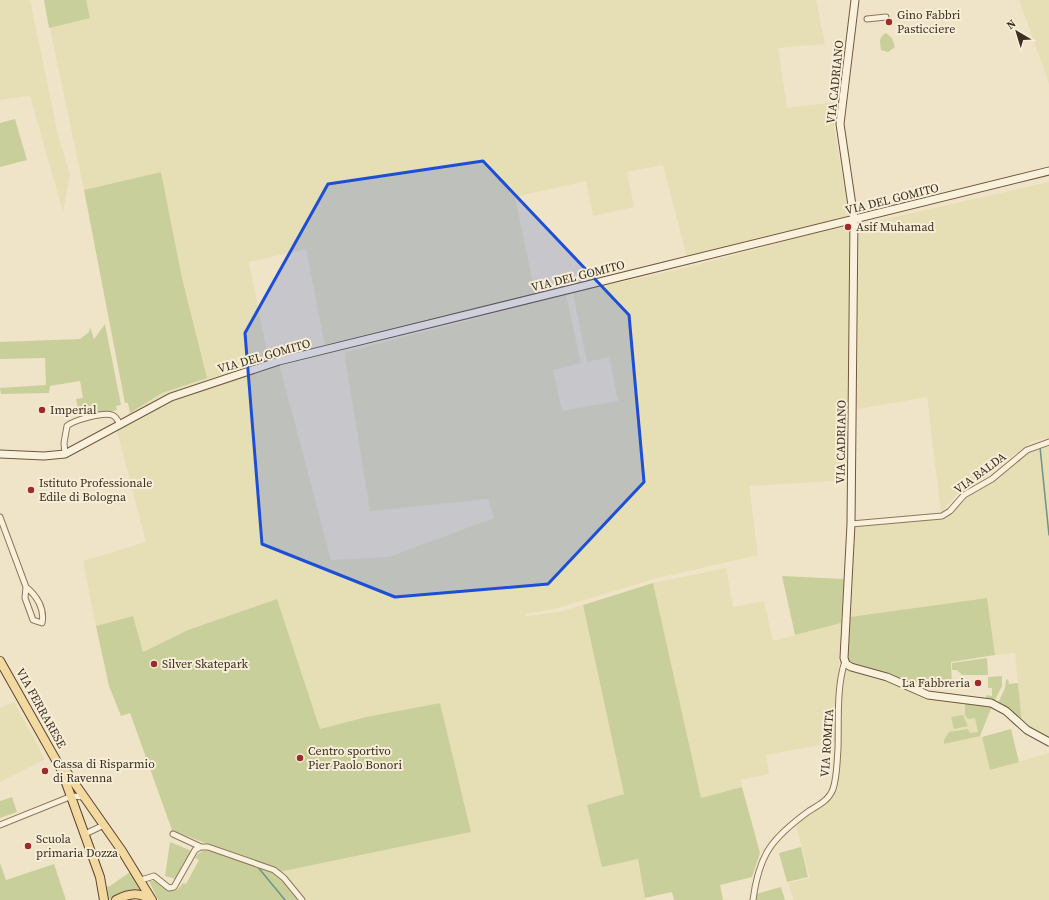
<svg xmlns="http://www.w3.org/2000/svg" width="1049" height="900" font-family="'Source Serif 4',serif">
<style>
.farmland{fill:#e6deb5}
.green{fill:#c9cf9b}
.lines{fill:none;stroke-linecap:round;stroke-linejoin:round}
.stream{stroke:#6f938a;stroke-width:1.5}
.street-casing{stroke:#8d765c;stroke-width:7}
.secondary-casing{stroke:#6f573f;stroke-width:9}
.primary-casing{stroke:#5b4430;stroke-width:10}
.street{stroke:#faf1dc;stroke-width:5}
.secondary{stroke:#faf1dc;stroke-width:7}
.primary{stroke:#f3d9a0;stroke-width:8}
.marked{fill:#1d4ed8;fill-opacity:0.2;stroke:#1d4ed8;stroke-width:3;stroke-linejoin:round}
.poi-dot{fill:#9e2a2b;stroke:#f7eed8;stroke-width:1.5}
.labels{text-anchor:middle;dominant-baseline:central;stroke-width:4;stroke-linejoin:round;paint-order:stroke}
.poi-label{font-size:12px;fill:#3d2e20;stroke:#f7eed8;text-anchor:start}
.street-label{font-size:12px;fill:#3d2e20;stroke:#f7eed8}
</style>
<rect width="100%" height="100%" fill="#f0e4c8"/>
<path class="farmland" d="M0,0h30l28,135 12,40 -7,37 -33,-116 -30,4z
M44,0h772l9,44 -47,4 9,60 48,-6 -1,26 15,88 -162,41 -24,-92 -36,7 7,35 -41,9 -7,-35 -71,16 20,96 -210,53 -19,-97 -57,13 19,96 9,-2 54,204 58,-3 105,-39 -6,-19 -118,12 -25,-153 1,-6 220,-57 15,68 -28,7 9,41 56,-10 -9,-44 -22,5 -14,-69 116,-26 153,-41 8,5 1,179 -3,70 -99,6 9,69 -104,24 -99,30 -29,5 1,2 31,-4 25,-7 41,189 -37,11 15,61 36,-7 8,41h-342l-25,-28 192,-40 -31,-129 -74,14 -46,12 -43,-130 -89,31 -45,22 -11,-36 -36,10 -13,-65 63,-19 -29,-111 15,-8 -4,-9 34,-21 44,-16 -24,-99 -21,-106 -77,18z
M1019,0h30v84l-4,-12z
M1049,182v256l-17,3 -48,37 -28,17 -15,18 -14,-116 -70,12 2,-184z
M1049,446v293l-27,-16 -7,-70 -20,2 -8,-57 -137,19 4,-91 87,-9 18,-16 68,-49z
M726,568l7,39 31,-6 9,40 68,-18 -5,119 -70,13 3,19 -29,6 2,7 -41,12 -48,-216z
M849,669l37,10 45,20 61,7 -12,30 2,1 8,33 59,-17v147h-256l-4,-17 21,-5 -14,-53 31,-23 7,-8 3,-9 5,-104 2,-9z
M14,702l31,57 -45,23v-74z"/>
<path class="green" d="M44,0h42l4,18 -41,10z
M886,33l6,5 3,9 -7,5 -7,-2c-1,-8 -3,-12 5,-17z
M15,119l12,41 -27,7v-44z
M161,172l21,106 25,100 -45,15 -32,20 -2,-10h-3l-41,-213z
M105,324l16,81 -5,1 1,4 -27,6 -2,-4 -9,2 -3,-15 7,-1 -3,-17 -30,5 -1,7 -48,1 -1,-6 46,-3 -1,-27 -45,1v-17l80,-3 9,-7 1,-5 4,12z
M782,576l62,3 -3,44 -46,12z
M653,583l48,215 41,-11 18,66 -8,24 -32,8 3,15h-49l-2,-8 -27,6 -7,-39 -36,8 -15,-62 37,-11 -41,-189z
M987,598l8,57 -44,7 1,23 -19,-1 -1,2 -20,-5 -5,3 -58,-15 -3,-23 4,-29z
M277,599l43,130 46,-12 74,-14 31,129 -192,40 23,28h-144l-9,-19 8,-1 12,11 8,-1 6,-7 3,1 13,-24 -4,-2c9,-15 23,-4 34,-1l1,-1 25,7 -83,-33 -42,-117 -9,3 -12,-30 -13,-60 37,-10 10,36 45,-22z
M987,658l1,17h-26l-5,-5h-5v-7z
M1002,676v10l-8,16 -8,-3v-4l6,1v-8h-4v-11z
M1008,679l1,5 9,-1 4,40 -24,-20 7,-15 1,-8z
M965,703l27,3 -12,30 -36,8v-4l5,-8 19,-3 2,4 8,-1 -3,-14 -7,1 -3,-4z
M963,715l5,11 -14,3 -3,-12z
M1011,729l8,33 -29,8 -8,-33z
M12,797l5,15 -17,6v-17z
M170,842l22,9 -14,22 -2,6 -11,-3z
M801,847l7,30 -21,5 -8,-29z
M0,863l6,17 48,-16 12,36h-66z
M130,872l12,18 -19,3 -15,7 -3,-13 5,-1z
M781,887l4,13h-30l1,-6z"/>
<g class="lines">
<path class="stream" d="M1040,447l9,88
M257,866l28,34"/>
<defs>
<path id="street" d="M867,19l19,-2
M65,454l-1,-11 3,-17c7,-6 36,-14 45,-11 5,2 6,6 8,10
M0,517l26,70 -1,11 8,22 9,3c3,-14 -5,-27 -16,-36
M851,524l91,-8 8,-5 14,-16 28,-16 35,-29 22,-8
M0,825l72,-29 11,1
M85,834l19,-9
M173,834l28,13
M141,880l13,-4 15,12 5,-1 21,-37 5,-3h8l66,23 10,8 18,22
M753,900c6,-46 19,-62 56,-89 10,-6 20,-11 24,-22 4,-12 4,-27 5,-40 1,-28 -2,-60 7,-88"/>
<path id="secondary" d="M855,0l-15,124 14,95 -3,305 -7,134 2,6 5,3 36,10 41,18 63,8 15,8 21,19 22,12
M0,454l44,2 21,-2 106,-57 108,-36 770,-190"/>
<path id="primary" d="M0,661l61,108 39,108 4,23
M66,771l56,80 30,49
M116,900c11,-6 24,-9 34,0"/>
</defs>
<use href="#street" class="street-casing"/>
<use href="#secondary" class="secondary-casing"/>
<use href="#primary" class="primary-casing"/>
<use href="#street" class="street"/>
<use href="#secondary" class="secondary"/>
<use href="#primary" class="primary"/>
</g>
<path class="marked" d="M483,161l146,154 15,167 -96,102 -153,13 -133,-53 -17,-211 83,-149z"/>
<g class="poi-dot">
<circle cx="889" cy="22" r="4"/>
<circle cx="848" cy="227" r="4"/>
<circle cx="42" cy="410" r="4"/>
<circle cx="31" cy="490" r="4"/>
<circle cx="154" cy="664" r="4"/>
<circle cx="978" cy="683" r="4"/>
<circle cx="300" cy="758" r="4"/>
<circle cx="45" cy="771" r="4"/>
<circle cx="28" cy="846" r="4"/>
</g>
<g class="labels">
<g class="poi-label">
<text x="897" y="15">Gino Fabbri<tspan x="897" dy="14">Pasticciere</tspan></text>
<text x="856" y="227">Asif Muhamad</text>
<text x="50" y="410">Imperial</text>
<text x="39" y="483">Istituto Professionale<tspan x="39" dy="14">Edile di Bologna</tspan></text>
<text x="162" y="664">Silver Skatepark</text>
<text x="970" y="683" text-anchor="end">La Fabbreria</text>
<text x="308" y="751">Centro sportivo<tspan x="308" dy="14">Pier Paolo Bonori</tspan></text>
<text x="53" y="764">Cassa di Risparmio<tspan x="53" dy="14">di Ravenna</tspan></text>
<text x="36" y="839">Scuola<tspan x="36" dy="14">primaria Dozza</tspan></text>
</g>
<g class="street-label">
<text transform="translate(835 82) rotate(-84)">VIA CADRIANO</text>
<text transform="translate(892 199) rotate(-14)">VIA DEL GOMITO</text>
<text transform="translate(578 276) rotate(-14)">VIA DEL GOMITO</text>
<text transform="translate(264 356) rotate(-16)">VIA DEL GOMITO</text>
<text transform="translate(841 442) rotate(-89)">VIA CADRIANO</text>
<text transform="translate(980 473) rotate(-36)">VIA BALDA</text>
<text transform="translate(41 708) rotate(61)">VIA FERRARESE</text>
<text transform="translate(827 743) rotate(-86)">VIA ROMITA</text>
</g>
</g>
<g transform="translate(1017 32) rotate(322)" stroke="#f7eed8" stroke-width="3" paint-order="stroke">
<path d="M0-3L7 15L0 10L-7 15Z" fill="#3d2e20"/>
<text y="-6" font-size="11" font-weight="bold" text-anchor="middle" fill="#3d2e20">N</text>
</g>
</svg>
